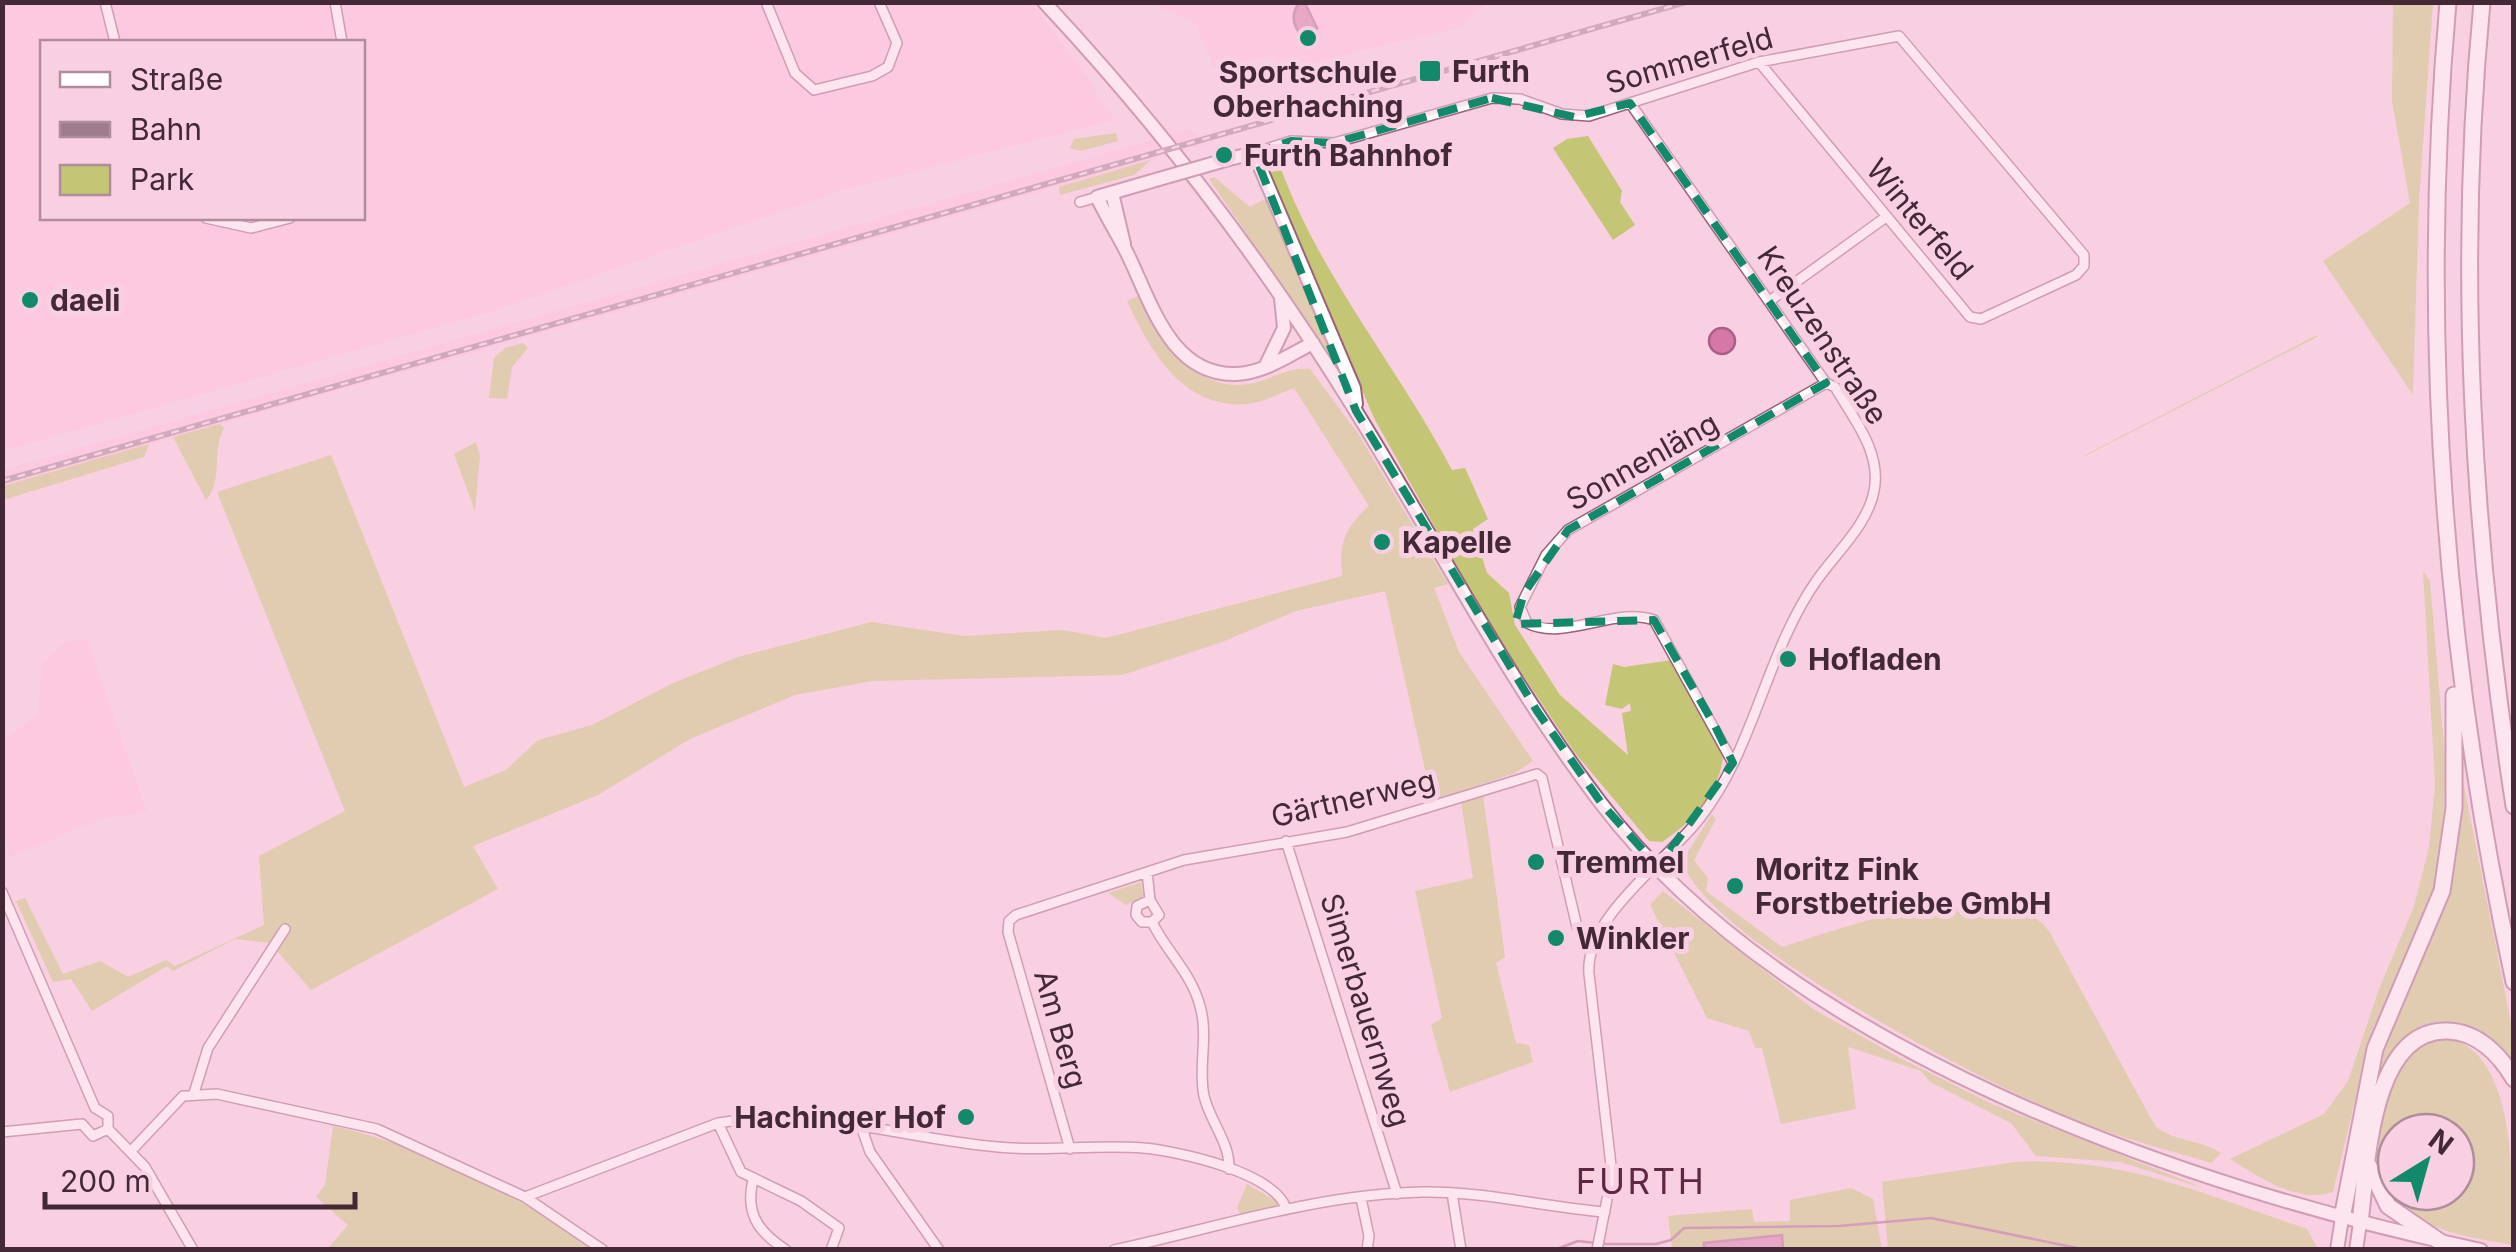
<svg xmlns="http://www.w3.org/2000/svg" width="2516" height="1252" font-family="Inter,sans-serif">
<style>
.built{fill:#fec1dd;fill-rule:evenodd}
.green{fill:#c4c575;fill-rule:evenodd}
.water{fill:#d677a8;stroke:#aa6086;stroke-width:2.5}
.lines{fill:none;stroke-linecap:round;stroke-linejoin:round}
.stream{stroke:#aa6086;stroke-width:2.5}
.street-casing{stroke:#9d607e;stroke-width:12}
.secondary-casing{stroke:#9d607e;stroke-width:16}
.highway-casing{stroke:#9d607e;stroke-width:19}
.street{stroke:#fff;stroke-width:9}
.secondary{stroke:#fff;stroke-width:12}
.highway{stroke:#fff;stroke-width:15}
.rail-casing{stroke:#9e7c8c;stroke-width:6}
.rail{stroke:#f9cfe2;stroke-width:2.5;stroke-dasharray:8;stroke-linecap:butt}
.secondary-bridge-casing{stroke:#9d607e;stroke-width:16;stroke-linecap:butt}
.secondary-bridge{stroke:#fff;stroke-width:12}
.marked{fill:none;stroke:#12896a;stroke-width:8;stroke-dasharray:20 12;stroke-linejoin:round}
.poi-dot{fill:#12896a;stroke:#f9cfe2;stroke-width:4}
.labels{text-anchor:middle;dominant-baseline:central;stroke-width:10;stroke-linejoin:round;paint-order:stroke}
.street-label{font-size:30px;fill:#432935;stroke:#f9cfe2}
.poi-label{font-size:30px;font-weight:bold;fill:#432935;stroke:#f9cfe2;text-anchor:start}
.quarter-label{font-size:35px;letter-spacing:2.5px;fill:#5e2744;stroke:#f9cfe2}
</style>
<rect width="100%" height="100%" fill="#f9cfe2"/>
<path class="built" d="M2,3h1029l46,59 37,58 -271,70 -350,121 -490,140zM42,42h320v176h-320z
M1152,3h335l-26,24 -178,43 -11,-14 -58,13 -18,-45z
M1190,129l18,15 -1205,342v-16z
M87,639l60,173 -48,7 -88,38 -8,-20v-97l35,-25 4,-51 22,-22z"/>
<path class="green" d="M2393,3h40l-14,198 -6,194 -90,-134 87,-58 -18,-102z
M1116,133l2,8 -37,10 -11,-3 4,-9z
M1588,136l34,55 -2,11 15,23 -22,15 -60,-92 14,-9z
M1151,160l-17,15 -74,20 -1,-8z
M1281,169c41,110 117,198 171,301l13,-2 23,51 -15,10 14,44 22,20 6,32 45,70 68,60 -6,-42 9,-2 -1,-8 -8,6 -17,-4 8,-41 11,3 48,-7 51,96c-3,36 -32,67 -61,86l-13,-1 -74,-88 -85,-127 -116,-208 -105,-245z
M1214,177l36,30 17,-9 73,172 -131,-191z
M1140,295c22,42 53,98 109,89 23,-4 37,-17 61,-15l49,66 89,149 -14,4 25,64 74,109 -18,12 -83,28 -47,-210 -89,20 -74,31 -100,33 -250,6 -77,14 -105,44 -92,56 -125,51 25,43 -187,101 -41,-47 -35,-4 -62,32 -6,-5 -75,45 -21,-32 -18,3 -37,-81 9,-3 38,76 37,-13 28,16 38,-17 9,6 89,-41 -5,-69 86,-45 -128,-319 114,-37 133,332 42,-17 32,-30 54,-15 81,-42 65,-26 133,-35 93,14 99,-6 43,8 236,-62c-3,-33 2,-47 27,-70l-75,-118c-14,5 -30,14 -45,16 -66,6 -98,-52 -122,-103z
M2317,335v2l-234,120v-1z
M523,343l5,5 -16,19 -5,32 -18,-1 5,-40 11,-10z
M220,424l4,4c-13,23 0,52 -18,72l-33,-63z
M476,442l4,13 -5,56 -21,-57z
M149,444l-5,13 -141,43v-14z
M2423,571l7,10 16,188 -5,94 -17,57 -52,111 -39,161c-35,12 -74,-15 -103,-33l94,-45 24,-33 31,-92 35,-83 15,-59 6,-62z
M2461,771l52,262v36c-17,-13 -37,-36 -57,-44 -43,-17 -74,36 -82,69 12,-71 49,-127 71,-194 14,-42 16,-85 16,-129z
M1483,795l22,162 -9,6 20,80 13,2 4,17 -83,30 -19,-67 11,-7 -27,-127 58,-13 -12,-76z
M1712,814l4,5 -22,41 14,18 -2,13 76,56c61,-19 223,-81 268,-14l105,193c22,17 44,13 66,27l-10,10c-46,-14 -94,-26 -138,-44 -82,-33 -366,-178 -391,-258z
M1141,882l2,15 -17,8 -18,-12z
M1663,891l150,118 87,49 90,45 216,86 -86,-27 -84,-6 -25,-33 -81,-41 -9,-11 -73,-24 8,62 -75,15 -19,-76h-7l-6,-17 -42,-13 -57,-113z
M2436,1037c80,1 77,137 77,208 -36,-6 -88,-14 -116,-41 -31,-29 -18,-125 11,-153 7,-6 20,-10 28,-14zM2396,1132h60v60h-60z
M333,1126c96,21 183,70 263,123h-269l21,-24 -32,-28 9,-12z
M2015,1162c111,-5 190,33 292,67l11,20 -430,-1 -6,-66z
M1247,1184l29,17 1,5 -37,8 -3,-7z
M1851,1188l22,11 9,50h-210l-4,-33 84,-7 2,13 36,-1v-21z"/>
<path class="water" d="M1299,3h6l12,25 -4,9 -9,1c-11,-11 -14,-23 -5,-35z
M1709 341a13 13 0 1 1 26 0a13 13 0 1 1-26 0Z
M1782,1235l1,14h-79v-6z"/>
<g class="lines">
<path class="stream" d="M1604,1244h52l15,-4 13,-12 155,-2 92,-8 156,32
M1554,1250l24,-9 18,2"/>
<defs>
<path id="street" d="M105,2l10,40
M335,2l7,40
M766,2l29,71 19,17 58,-14 16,-9 9,-24 -18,-41
M1254,153l37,-12 43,2 158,-45 28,1 42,15 27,2 170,-54 140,-26 185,219v11l-8,9 -95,44 -11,-2 -211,-255
M1080,202l17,-5
M206,218l45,10 39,-10
M1771,300l115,-83
M1733,763l-79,-143c-38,-14 -90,22 -127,3l-7,-16 26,-52 22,-25 258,-147
M1286,841l111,353
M1147,872l3,28 9,15 -7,7h-10l-6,-7 1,-9 13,-6
M2,892l93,216
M1152,922c15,31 41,52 49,88 7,29 -3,58 3,86 6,26 26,46 25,73
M194,1093l14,-45 77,-119
M95,1108l13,8v13
M718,1123l23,49 60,29 38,27 -8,22
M860,1123l10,29 69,98
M82,1124l11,12 15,-7
M108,1129l37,38 48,83
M2,1132l80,-8
M1070,1149l-62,-217 1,-11 7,-6 168,-55 163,-28 190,-58 5,4 35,149 15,15
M132,1150l51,-54 34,-2 160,35 148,68 78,53
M753,1180c-8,33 5,52 33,70
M1452,1193l9,57
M525,1197l193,-74c99,-17 184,16 280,24 48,5 97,-3 145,1 35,3 130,24 143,60
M1361,1198l8,38 -2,14
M1114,1250c102,-22 203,-56 308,-58 61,-1 122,15 183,20
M1597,1250l15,-76 -23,-200c-5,-56 78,-113 111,-156 55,-70 66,-166 117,-238 19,-27 51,-56 57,-89 8,-39 -21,-73 -39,-104l-9,-4 -196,-280"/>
<path id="secondary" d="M1044,2c116,124 219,259 308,403 83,133 153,272 248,397 189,249 586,386 881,448
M1229,159l25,-6 100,235 2,16
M1159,179l-62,18c9,19 20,36 29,54 24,47 43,125 110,123 28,-1 53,-19 77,-31
M1112,193l12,51
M1267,363l17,-35 -3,-30
M2337,1250l5,-32
M2356,1250l4,-27"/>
<path id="highway" d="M2448,2c-29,330 -4,656 66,980
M2482,2c-26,270 -9,537 32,804
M2369,1166l19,40 51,35
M2342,1218l33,-169 67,-158 12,-83v-113
M2360,1223c7,-55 10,-195 88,-192 30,1 52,24 66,48"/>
</defs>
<use href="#street" class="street-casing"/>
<use href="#secondary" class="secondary-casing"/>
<use href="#highway" class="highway-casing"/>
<use href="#street" class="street"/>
<use href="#secondary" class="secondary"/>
<use href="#highway" class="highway"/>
<defs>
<path id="rail" d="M2,481l1684,-479"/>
</defs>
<use href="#rail" class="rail-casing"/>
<use href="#rail" class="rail"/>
<defs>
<path id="secondary-bridge" d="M1159,179l70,-20"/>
</defs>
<use href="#secondary-bridge" class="secondary-bridge-casing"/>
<use href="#secondary-bridge" class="secondary-bridge"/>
</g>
<path d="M0 0H2516V1252H0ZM1492,98l82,19 56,-14 196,280 -258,147 -44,63 -9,31 139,-4 61,106 18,37 -75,104 -56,-63 -65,-93 -181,-300 -102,-258 37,-12 43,2z" fill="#f9cfe2" fill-opacity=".55" fill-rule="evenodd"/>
<path class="marked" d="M1492,98l82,19 56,-14 196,280 -258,147 -44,63 -9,31 139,-4 61,106 18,37 -75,104 -56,-63 -65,-93 -181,-300 -102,-258 37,-12 43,2z"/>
<g class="poi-dot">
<circle cx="1308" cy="38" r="10"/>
<rect x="1418" y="59" width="24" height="24" rx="5"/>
<circle cx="1224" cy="155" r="10"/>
<circle cx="30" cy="300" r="10"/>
<circle cx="1382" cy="542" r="10"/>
<circle cx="1788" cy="659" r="10"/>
<circle cx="1536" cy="862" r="10"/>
<circle cx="1735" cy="886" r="10"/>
<circle cx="1556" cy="938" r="10"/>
<circle cx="966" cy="1117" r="10"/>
</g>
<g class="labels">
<g class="street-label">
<text transform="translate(1689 60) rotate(-16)">Sommerfeld</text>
<text transform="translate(1920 219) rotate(50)">Winterfeld</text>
<text transform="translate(1823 335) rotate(56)">Kreuzenstraße</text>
<text transform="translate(1642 461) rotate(-29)">Sonnenläng</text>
<text transform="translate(1353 798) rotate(-13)">Gärtnerweg</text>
<text transform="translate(1366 1010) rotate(73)">Simerbauernweg</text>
<text transform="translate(1061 1029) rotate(74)">Am Berg</text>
</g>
<g class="poi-label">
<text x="1452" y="71">Furth</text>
<text x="1308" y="72" text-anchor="middle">Sportschule<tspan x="1308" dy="34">Oberhaching</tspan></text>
<text x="1244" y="155">Furth Bahnhof</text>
<text x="50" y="300">daeli</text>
<text x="1402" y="542">Kapelle</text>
<text x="1808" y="659">Hofladen</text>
<text x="1556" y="862">Tremmel</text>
<text x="1755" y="869">Moritz Fink<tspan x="1755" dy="34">Forstbetriebe GmbH</tspan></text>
<text x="1576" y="938">Winkler</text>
<text x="946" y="1117" text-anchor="end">Hachinger Hof</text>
</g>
<g class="quarter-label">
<text x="1641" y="1181">FURTH</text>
</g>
</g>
<rect width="2516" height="1252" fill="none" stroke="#432935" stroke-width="10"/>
<rect x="40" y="40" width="325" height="180" fill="#f9cfe2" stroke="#b08d9d" stroke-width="2.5"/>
<rect x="60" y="72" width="50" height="15" fill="#ffffff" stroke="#b08d9d" stroke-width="2.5"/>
<text x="130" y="90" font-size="30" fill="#432935">Straße</text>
<rect x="60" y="122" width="50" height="15" fill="#9e7c8c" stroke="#b08d9d" stroke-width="2.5"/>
<text x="130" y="140" font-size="30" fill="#432935">Bahn</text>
<rect x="60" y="165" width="50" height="30" fill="#c4c575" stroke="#b08d9d" stroke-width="2.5"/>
<text x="130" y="190" font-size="30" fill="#432935">Park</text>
<g transform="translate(2426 1162) rotate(37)"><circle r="48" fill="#f9cfe2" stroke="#b08d9d" stroke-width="2.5"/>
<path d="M0-8L18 38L0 25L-18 38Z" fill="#12896a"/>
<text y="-15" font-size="28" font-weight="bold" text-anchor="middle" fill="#432935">N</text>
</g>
<path d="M45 1192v15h310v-15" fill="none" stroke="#432935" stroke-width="5"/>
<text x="60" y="1192" font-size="30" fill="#432935" stroke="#f9cfe2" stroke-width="8" paint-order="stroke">200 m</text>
</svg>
